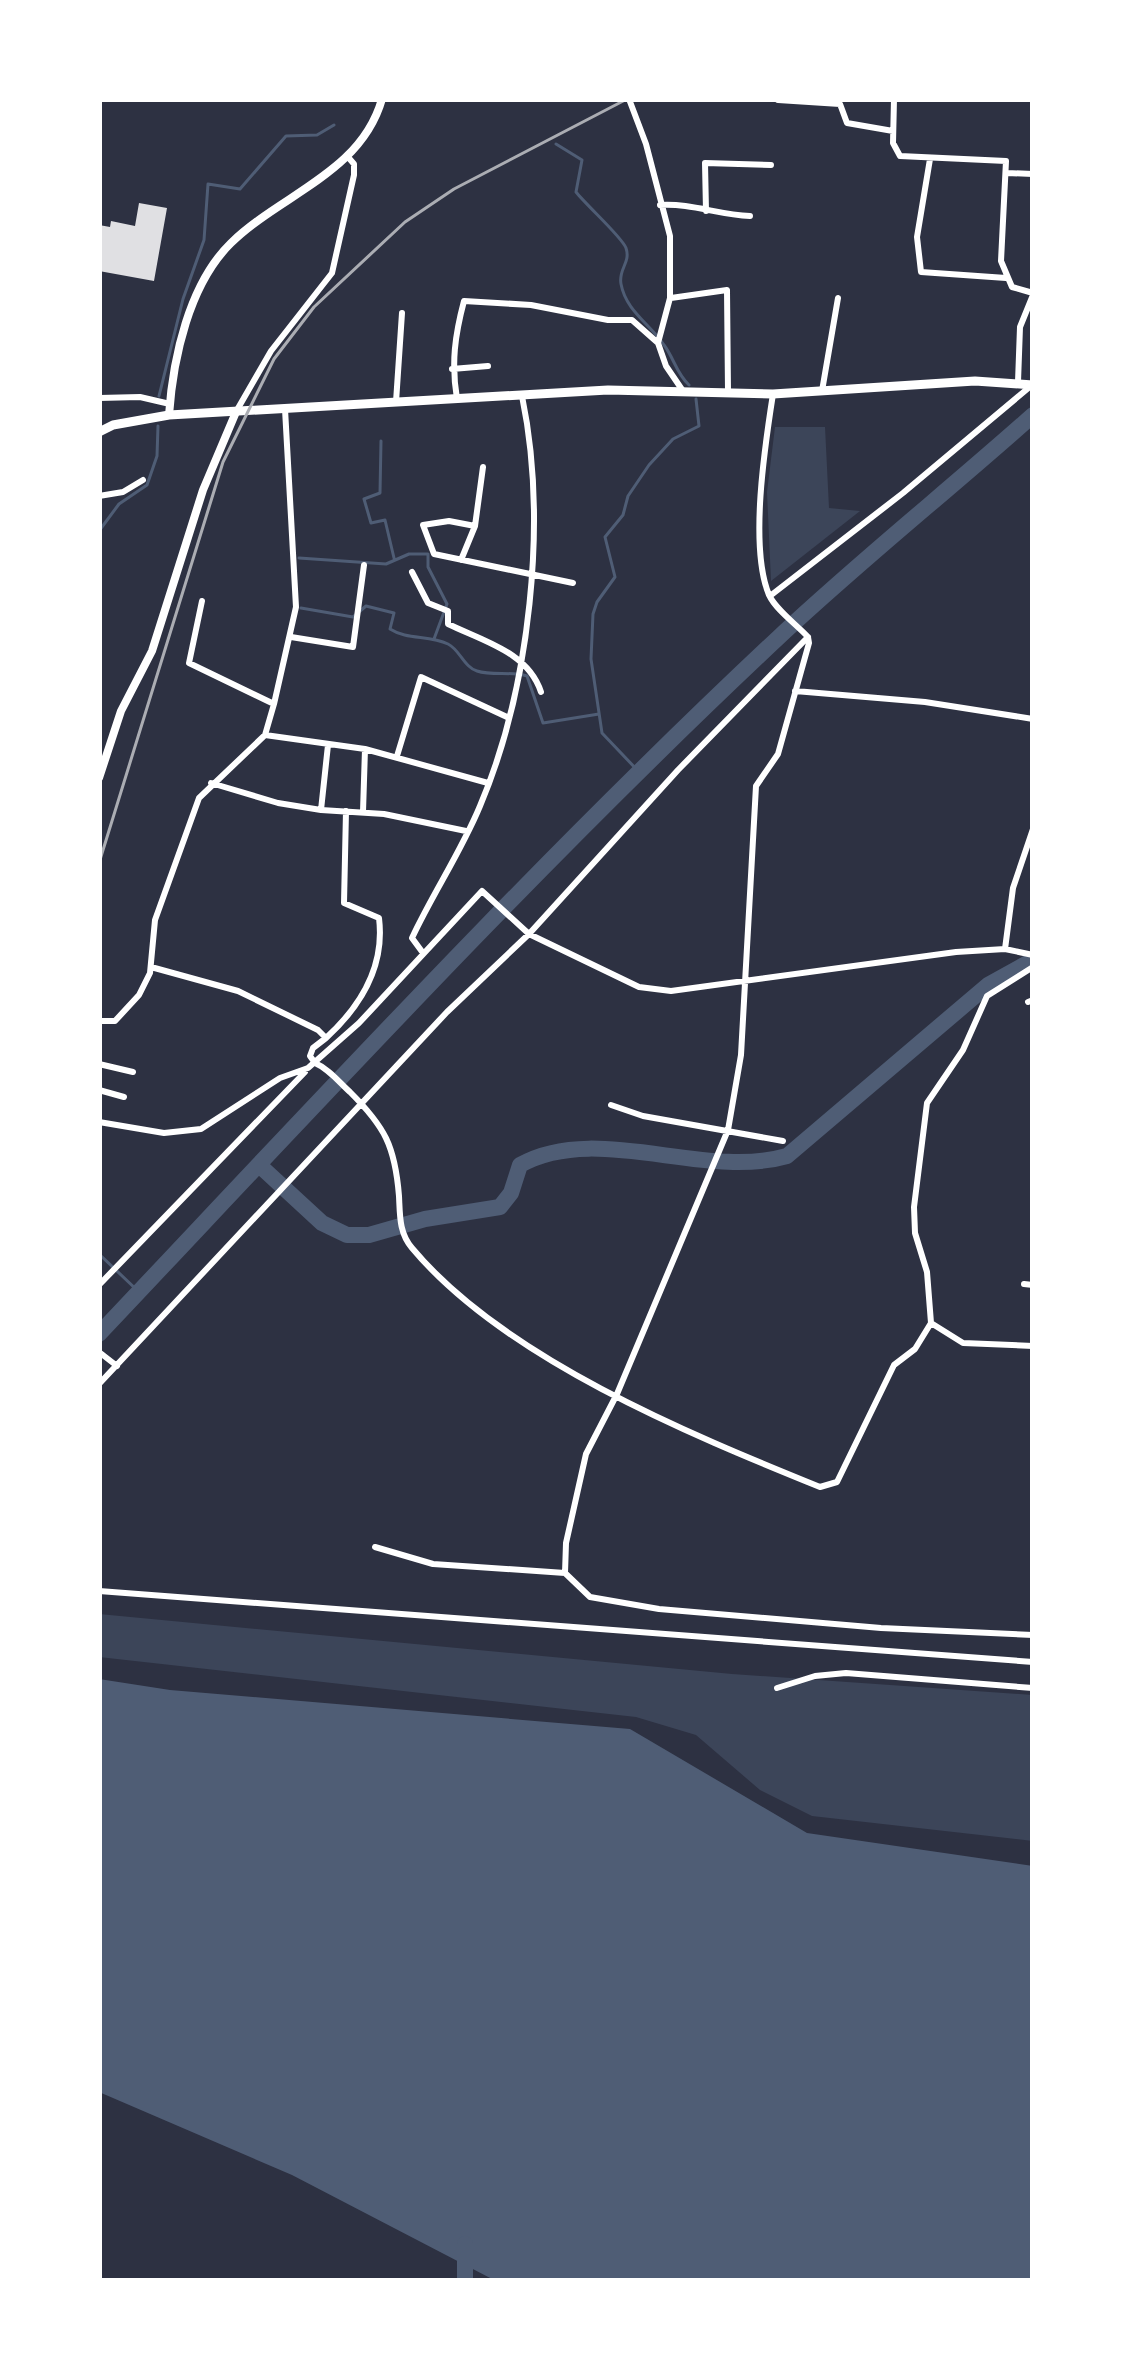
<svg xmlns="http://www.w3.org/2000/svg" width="1132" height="2380" font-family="Figtree,sans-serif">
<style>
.green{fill:#3c4559}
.water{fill:#4f5d75}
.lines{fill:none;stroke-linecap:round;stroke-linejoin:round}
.stream{stroke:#4f5d75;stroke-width:3}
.river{stroke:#4f5d75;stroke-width:16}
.building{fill:#e0e0e3}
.minor{stroke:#fff;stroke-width:6}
.secondary{stroke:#fff;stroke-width:8}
.primary{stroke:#fff;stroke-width:9}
.rail{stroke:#abadb3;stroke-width:3}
</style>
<rect width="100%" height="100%" fill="#2d3142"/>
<path class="green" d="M775,427h50l4,81 31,3 -89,70 -4,-89z
M99,1614l633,60 301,21v146l-221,-25 -52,-26 -64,-55 -60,-18 -537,-60z"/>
<path class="water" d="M99,1679l71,11 460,39 177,104 226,33v415l-539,-1 -202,-105 -193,-83z"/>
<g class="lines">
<path class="stream" d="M556,144l26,16 -6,32c11,14 46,45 50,56 5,15 -8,21 -5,36 5,27 29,40 43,61 10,13 12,28 25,40
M159,396l24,-97 21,-59 4,-56 32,5 46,-53 31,-1 17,-10
M381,441l-1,52 -16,6 7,24 14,-3 9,38
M99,531l20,-27 28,-19 10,-29 1,-30
M299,558l87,6 23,-10h19v13l19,37 -13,35
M301,608l52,9 13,-11 28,7 -4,16c17,11 39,6 58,15 12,6 16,23 29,27 15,5 34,0 50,5l16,47 56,-9
M640,773l-38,-40 -11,-74 2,-45 4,-12 18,-25 -10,-40 18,-22 5,-19 21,-31 24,-26 26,-13 -3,-27
M99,1254l40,38"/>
<path class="river" d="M259,1165l63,58 25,12h22l56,-16 75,-12 11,-14 9,-28c76,-43 184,15 267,-9l201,-171 45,-25
M99,1334c223,-236 443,-475 680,-697 82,-77 170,-147 254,-222
M465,2244v37"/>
</g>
<path class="building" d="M139,203l28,5 -13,73 -55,-10v-46l11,2 1,-6 24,5z"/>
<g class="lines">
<path class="minor" d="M629,99l17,45 24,92v62l-12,45 8,23 17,25
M894,99l-1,44 7,13 106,5 -5,100 11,26 21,6
M778,100l62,4 7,19 46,8
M930,159l-13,78 4,35 85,6
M1007,173l26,1
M660,205c31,-2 59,10 90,11
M706,211l-1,-48 66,2
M671,298l56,-8 1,101
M452,369l36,-3
M1018,382l2,-55 13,-32
M822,391l16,-93
M99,398l41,-1 30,7
M457,399c-6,-36 -2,-64 7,-98l67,4 77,15h24l26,23
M396,402l6,-89
M237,410l34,-59 61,-78 22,-98v-11l-6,-7
M99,496l24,-4 20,-12
M475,526l-26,-5 -26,4 11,29 139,29
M461,560l14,-34 8,-59
M412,572l16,31 20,8v13c35,17 80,28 93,68
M770,596l133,-103 129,-108
M202,601l-13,62 85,41
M291,637l62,10 11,-82
M795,691l130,11 108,17
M265,735l100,14 123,34
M397,756l24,-79 86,40
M211,783l67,20 43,7 63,4 82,17
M321,810l7,-65
M363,812l2,-63
M1005,949l8,-61 20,-59
M423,953l-11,-15c21,-45 49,-86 68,-132 50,-118 68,-285 42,-410
M151,967l87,24 80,39 8,8 -13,10 -3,8 5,7
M1028,1002l5,-2
M99,1021h16l24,-26 11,-22 5,-53 44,-122 66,-63 9,-31 22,-97 -11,-198
M326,1038c35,-32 59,-72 53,-120l-35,-15 2,-92
M315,1063c14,6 24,19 35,29 35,35 45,54 49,104 1,19 0,37 13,52 92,110 277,186 408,239l17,-5 57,-117 21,-16 16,-26 -4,-51 -12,-39 -1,-26 13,-104 36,-53 24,-54 46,-29
M99,1064l34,8
M99,1090l25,7
M611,1105l32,11 140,25
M99,1122l65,11 37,-4 79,-51 28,-10 51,-45 123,-132 47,43 110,53 32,4 285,-39 49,-3 28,6
M1024,1284l9,1
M99,1285l206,-213
M931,1323l32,20 70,3
M99,1352l18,14
M99,1384l348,-372 82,-78 149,-164 130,-133
M375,1547l58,17 132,9 25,24 69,12 222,19 152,7
M565,1573l1,-30 20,-89 31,-60 111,-264 13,-75 15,-269 22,-32 31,-111 -1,-6c-12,-13 -32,-27 -39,-42 -20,-48 -4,-150 4,-201
M99,1591l934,71
M777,1688l38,-12 31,-3 187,15"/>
<path class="secondary" d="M169,415c4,-57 20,-131 62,-172 50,-49 130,-70 151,-144
M99,778l22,-67 31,-60 51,-161 33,-78"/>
<path class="primary" d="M99,432l14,-7 56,-10 439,-25 165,4 202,-13 58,4"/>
<path class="rail" d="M99,863l124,-401 51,-103 40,-52 91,-85 49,-33 173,-90"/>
</g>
<rect width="1132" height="2380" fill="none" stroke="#ffffff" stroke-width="204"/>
</svg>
